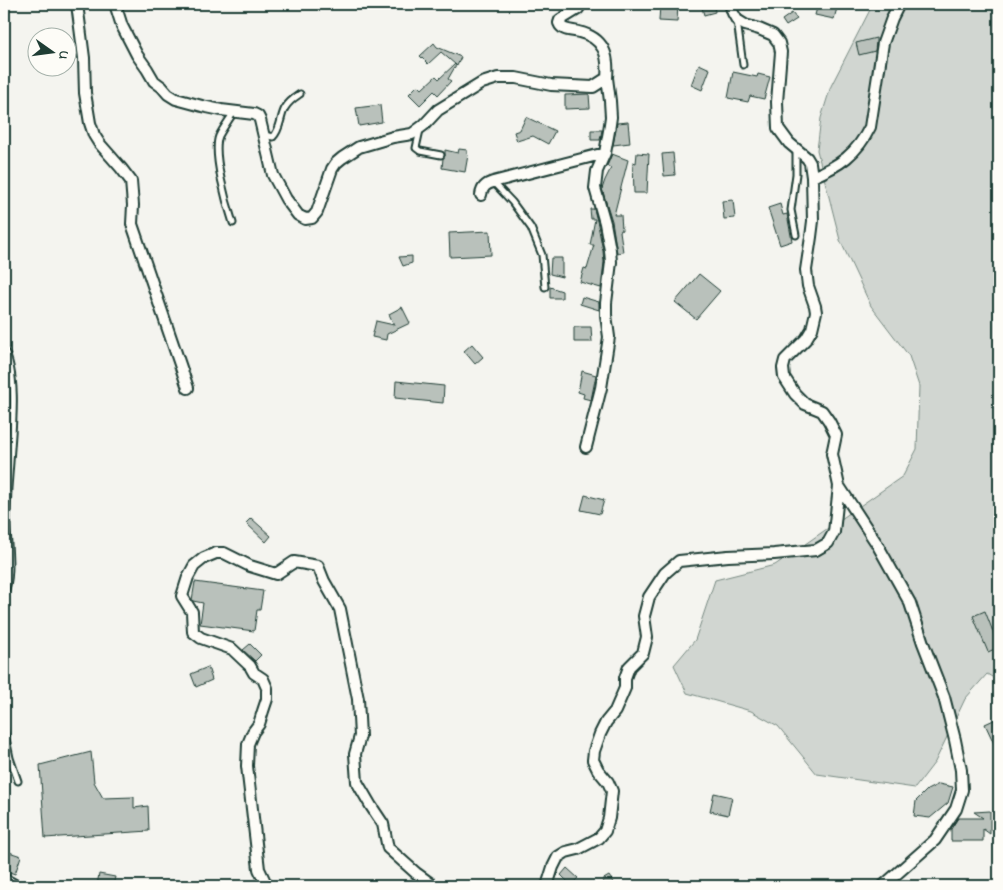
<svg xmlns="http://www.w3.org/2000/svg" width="1003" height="890" font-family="'Indie Flower',sans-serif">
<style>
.green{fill:#d1d6d1;stroke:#788a82}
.building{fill:#b9c1bb;stroke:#1f3d34}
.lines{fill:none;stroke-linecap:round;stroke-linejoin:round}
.service-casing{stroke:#1f3d34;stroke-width:9}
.minor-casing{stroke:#1f3d34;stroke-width:14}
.service{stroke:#fdfcf7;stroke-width:5}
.minor{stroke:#fdfcf7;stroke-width:10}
</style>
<rect width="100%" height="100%" fill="#f4f4ef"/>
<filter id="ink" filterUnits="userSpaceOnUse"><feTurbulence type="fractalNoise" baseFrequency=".02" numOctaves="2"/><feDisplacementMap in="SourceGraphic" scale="10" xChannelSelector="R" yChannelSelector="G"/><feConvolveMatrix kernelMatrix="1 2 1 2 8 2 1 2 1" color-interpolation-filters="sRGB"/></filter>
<g filter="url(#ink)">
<path class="green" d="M873,4h126v677l-12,-7 -22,25 -30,63 -20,26 -98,-14 -39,-48 -27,-15 -64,-18 -13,-28 21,-25 20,-60 60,-15 128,-89 14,-27 2,-63 -10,-30 -38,-50 -31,-66 -23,-90 4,-32 10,-32z"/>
<path class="building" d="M660,4h18l-1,18 -18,-1z
M701,4h13l1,8 -11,3z
M818,4l19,4 -3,11 -19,-4z
M792,13l5,6 -11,7 -4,-6z
M876,38v3l-1,10 -16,4 -3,-12z
M434,43l3,4 24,10 -4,9 -1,-1 -8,14 3,2 -13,14 -4,-4 -14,14 -11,-11 9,-9 4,4 14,-13 3,3 16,-15 1,1 -15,-13 -13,12 -8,-8z
M699,64l11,5 -8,21 -11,-5z
M733,72l24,5 1,-3 12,3 -6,22 -14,-3 -2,6 -20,-4z
M589,94l1,14 -25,1v-14z
M380,105l2,17 -23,4 -3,-18z
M526,117l29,14 -7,13 -15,-8 -16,5 -3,-9 6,-2z
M628,122l2,21 -17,2 4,-22z
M591,130h11l-2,10h-9z
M459,149l8,1v4l1,1 -3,17 -23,-4 1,-10 2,-2v-6l13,3z
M637,153l12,1 -2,39h-13l-1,-31 3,1z
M673,153l2,22 -11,1 -2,-22z
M612,154l16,6 -14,55h7l1,15 -2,1 3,21 -6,1 -5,-32 -10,-32 3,-9 6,-12 -4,-2z
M733,200l2,18 -11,1 -2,-18z
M780,204l3,11 4,-1 5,27 -12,4 -12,-37z
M590,209h4l4,16 5,26 1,11 -3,26 -21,-6 4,-14 3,1 7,-24h-4l5,-26h-4z
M490,231l1,24 -41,2 -1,-24z
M412,256v7l-9,3 -4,-9z
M551,258h11v19l-12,-3z
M699,274l21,17 -24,28 -21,-17z
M550,287l12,4v7h-12z
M582,297l17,5v8l-19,-6z
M402,307l8,16 -23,11 -1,6 -14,-3 4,-16 18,4 -5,-11z
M574,327h17l1,15h-18z
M472,344l11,13 -8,7 -11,-13z
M582,371l14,4 -5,25 -8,-2 1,-4 -6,-2z
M396,381l48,5 -1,17 -48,-5z
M585,495l19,5 -4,14 -19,-4z
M251,518l20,18 -5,6 -20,-19z
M195,582l68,9 -3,19h-3l-3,21 -54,-7 3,-21 -10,-2 -1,-1z
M985,611l14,36 -11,5 -15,-36z
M250,644l11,11 -6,6 -12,-11z
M208,667l4,13 -16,7 -5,-13z
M996,719l3,6v29l-14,-30z
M91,752l3,30 9,16 31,-1v11l14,-2 1,25 -104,7 -5,-73z
M939,784l14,3 -5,16 -18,15 -16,-2 2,-15 11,-11z
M714,793l18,4 -4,18 -18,-4z
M990,811v23l-7,-5v12h-32v-12l7,-11h25l-9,-6z
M9,852l12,4 -6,18 -11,-4z
M567,868l11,10 -7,7 -10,-10z
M99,874l16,3 -2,9h-10l-6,-1z
M609,876l7,10h-10l-4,-6z"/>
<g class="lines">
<defs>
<path id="service" d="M737,21l6,44
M420,130l-4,18 4,3 21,4
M264,135l9,2c8,-8 7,-20 12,-29 4,-7 9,-10 15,-14
M493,182l19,20 19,26 11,27 3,32
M233,223c-6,-18 -21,-70 -14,-87 4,-8 10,-16 15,-24
M796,235l-5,-25 5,-36v-23
M4,349c15,28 8,81 6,113 -2,20 -3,40 -3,61 0,22 6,51 -3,72
M4,685l2,2
M4,729l6,29 8,23"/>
<path id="minor" d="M77,4l7,54 1,35 5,30 4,12 5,8 22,25 10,13 2,24 -1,19 56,164
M115,4l7,22 15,29 10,14 7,12 8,6 6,7 8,5 26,7 19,4 33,4 4,2 2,4 13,55 13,24 12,16 7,4 7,-1 5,-6 15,-43 4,-6 6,-5 17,-11 34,-10 19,-3 12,-9 14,-15 44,-27 16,-5h18l35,7 42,2 14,-9c2,-23 -3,-40 -28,-46 -8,-2 -17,-1 -20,-9l1,-3 18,-11 3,-5
M730,4l3,9 4,7 8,5 14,4 14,6 6,8 2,9 -4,50 1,26 11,15 18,15 3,5 2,14 1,44 -2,16 -5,33 2,16 7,20 1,6 -4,17 -6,10 -21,21 -2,8 1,9 11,17 10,10 17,7 7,10 7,14 -4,19 7,32 38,58 33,59 13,40 21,54 11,43 6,30 1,20 -6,19 -21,31 -52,46
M812,177c27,-11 45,-23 58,-50l13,-84 9,-25 7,-14
M481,195c1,-8 5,-11 12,-13l112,-29
M586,447l15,-59 8,-51 -3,-22v-12l5,-41 -1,-12 -5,-27 -10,-35 2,-17 8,-18 4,-22 2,-14 -1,-16 -3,-23
M4,879l9,5 1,2
M267,886l-8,-17 -12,-103 1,-22 5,-12 6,-8 4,-13 4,-12v-11l-4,-9 -9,-6 -4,-7 -18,-17 -31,-11 -8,-6 -1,-20 -10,-16 6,-19 6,-11 10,-8 12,-5h8l26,13 26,8 18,-12 24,4 6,15 16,28 18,90 2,37 -5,18 2,28 14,24 12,18 5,24 28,25 18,13
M547,886l6,-19 5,-10 8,-5 12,-3 21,-11 6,-7 4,-13 3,-27 -4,-9 -10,-12 -5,-10 1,-9 6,-17 6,-12 9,-11 10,-23v-10l4,-11 14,-14 4,-16 -3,-21 5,-19 16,-24 14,-12 49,-5 46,-2 42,-4 12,-7 6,-11 5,-46"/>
</defs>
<use href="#service" class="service-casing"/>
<use href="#minor" class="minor-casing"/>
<use href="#service" class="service"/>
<use href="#minor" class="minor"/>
</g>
</g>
<rect width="1003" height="890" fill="none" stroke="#fdfcf7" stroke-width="20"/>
<rect x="10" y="10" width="983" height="870" fill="none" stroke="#1f3d34" stroke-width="2" filter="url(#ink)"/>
<g transform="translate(52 52) rotate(104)"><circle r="24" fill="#fdfcf7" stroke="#a4b0a9"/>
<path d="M0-4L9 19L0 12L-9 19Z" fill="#1f3d34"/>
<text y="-8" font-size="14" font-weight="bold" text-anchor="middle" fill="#1f3d34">U</text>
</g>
</svg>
